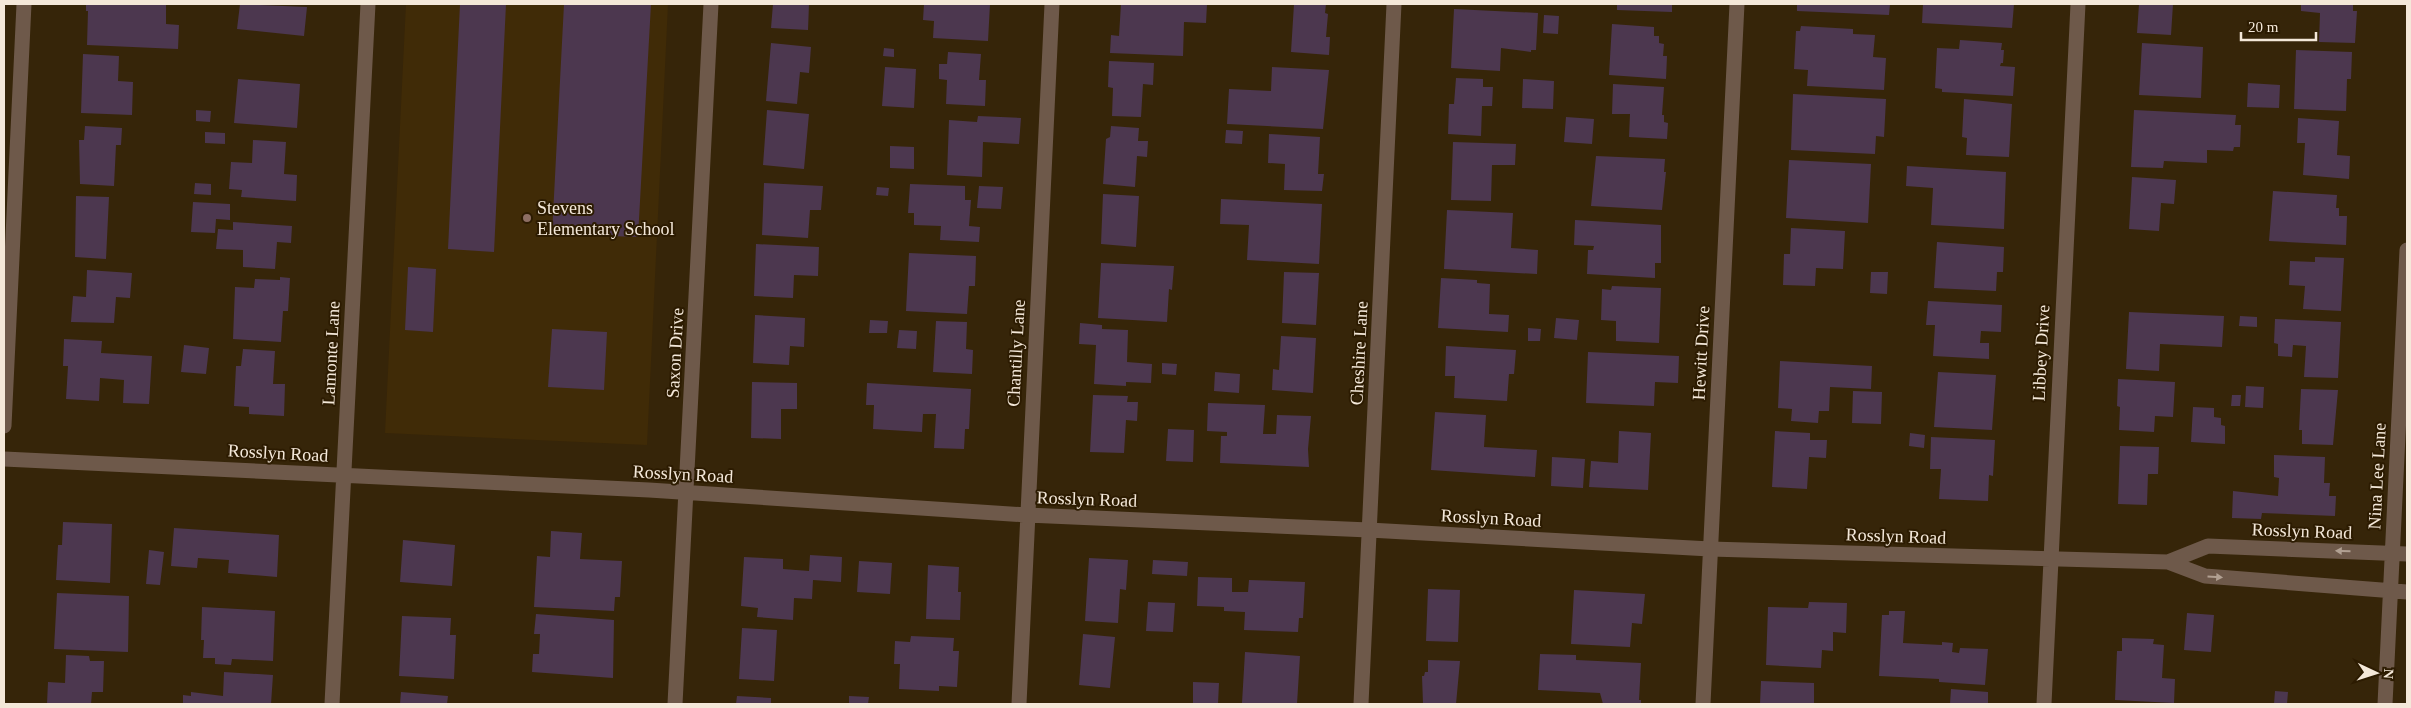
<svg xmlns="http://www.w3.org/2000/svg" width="2411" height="708" font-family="Georgia,serif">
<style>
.built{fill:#402b07}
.building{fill:#4c374f}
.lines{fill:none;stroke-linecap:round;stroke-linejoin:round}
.minor{stroke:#6e594a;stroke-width:15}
.oneway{fill:#b1a092}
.education-dot{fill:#8d6e63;stroke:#2c1b01;stroke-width:2}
.labels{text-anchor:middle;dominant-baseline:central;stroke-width:4;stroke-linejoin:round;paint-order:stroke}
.poi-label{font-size:18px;fill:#f4e8d9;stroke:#2c1b01;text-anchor:start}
.street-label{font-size:18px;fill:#f4e8d9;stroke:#2c1b01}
</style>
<rect width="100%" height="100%" fill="#362509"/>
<path class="built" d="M406,4h262l-21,441 -262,-12z"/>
<path class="building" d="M86,4l80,1v19l13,1 -1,24 -91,-4 1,-34h-2z
M240,4l67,3 -3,29 -67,-7z
M460,4h46l-12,248 -46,-3z
M564,4h87l-13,233 -86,-3z
M773,4h36l-1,26 -37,-2z
M924,4h66l-2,37 -55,-3 1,-17 -11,-1z
M1121,4h86l-1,19 -22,-1 -1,34 -73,-3 1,-18 8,1z
M1294,4h32l-1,9 3,1 -2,23h4l-1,18 -38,-3z
M1617,4h55v8l-55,-2z
M1797,4h93l-1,11 -92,-4z
M1923,4h91l-2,24 -90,-5z
M2139,4h34l-2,31 -34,-2z
M2301,4h52v7h4l-2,32 -36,-1 1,-29 -19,-2z
M1454,9l84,4 -2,37h-5v2l-30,-4 -1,23 -49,-3z
M1544,15l15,1 -1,18 -15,-1z
M1612,24l42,3v9h5v7l5,1 -1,12h4l-1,23 -57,-4z
M1801,26l52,3v5l22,1 -2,22 13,1 -2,32 -77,-4 1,-16 -14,-1 2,-38h4z
M1960,40l42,3 -1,7h3l-1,13h-2l-1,3 15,1 -2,29 -71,-4v-3l-7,-1 2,-40 22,1z
M771,43l40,4 -2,26 -9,-1 -3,32 -31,-3z
M2142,43l61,4 -2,51 -62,-3z
M884,48l10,1v8l-11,-1z
M2296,50l56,2 -1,27h-4l-1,32 -52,-2z
M948,52l33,2 -2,26h7l-1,26 -39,-2 1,-24 -8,-1v-15h8z
M83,54l36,2 -1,25 15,1 -1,33 -51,-2z
M1109,61l45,2 -1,22 -10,-1 -2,33 -29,-1 1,-28 -5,-1z
M885,67l31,2 -2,39 -32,-2z
M1272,67l57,3 -6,59 -96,-5 2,-35 42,2z
M1456,78l27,1v8h10l-1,19h-10l-1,30 -33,-2 1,-30h5z
M238,79l62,5 -3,44 -63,-5z
M1523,79l31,2 -1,28 -31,-1z
M2248,83l32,2 -1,23 -32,-1z
M1613,84l51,3 -2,28h2v7l4,1 -1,16 -38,-2 1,-23h-18z
M1793,94l93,5 -2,38 -8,-1 -1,18 -84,-4z
M1964,99l48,5 -3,53 -43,-2 1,-17 -5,-1z
M196,110l15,1 -1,11 -14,-1z
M767,110l42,4 -5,55 -41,-4z
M2134,110l102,5 -1,10h6l-1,22h-6l-1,4 -26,-1v13l-43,-2 -1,7 -32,-1z
M978,116l43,2 -2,26 -36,-2 -1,35 -35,-2 2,-55 28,2z
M1566,117l28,2 -2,25 -28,-2z
M2298,118l41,3 -2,34 13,1 -1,23 -46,-4 2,-32h-8z
M85,126l37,2 -1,17h-5l-2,41 -34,-2 -1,-44h5z
M1111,126l28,2 -1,13h10l-1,16 -10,-1 -2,31 -32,-3 3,-45 4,-2z
M1226,130l17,1 -1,13 -17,-1z
M205,132l20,1v11l-20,-1z
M1269,134l51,3 -2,37h6l-2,17 -38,-1 1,-26 -17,-1z
M253,140l33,2 -2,32 13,1 -1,26 -55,-4 1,-7 -13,-1 2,-27 21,1z
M1453,142l63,2 -1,21h-23l-1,36 -40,-1z
M890,146l24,1v22l-24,-1z
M1596,156l69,3 -1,13h2l-4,38 -71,-4z
M1789,160l82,4 -3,59 -82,-5z
M1907,166l99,6 -2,57 -73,-4 2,-37 -27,-2z
M2132,177l44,3 -2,24 -13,-1 -2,28 -30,-2z
M195,183l16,1v11l-17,-1z
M764,183l59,3 -2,24h-11l-2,28 -46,-3z
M910,184l55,2v14h6l-2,26 11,1 -1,15 -39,-2 1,-14 -27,-1v-12h-6z
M979,186l24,1 -2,22 -24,-1z
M877,187l12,1 -1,8 -12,-1z
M2273,191l64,4 -1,13h3v8h8l-1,29 -77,-4z
M1103,194l36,2 -3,51 -35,-3z
M76,196l33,1 -3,62 -31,-2z
M1221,199l101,5 -3,60 -72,-4 2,-35 -29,-1z
M193,202l37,2v16l-14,-1 -1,14 -24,-1z
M1447,210l66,3 -2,35 27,2 -1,24 -93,-5z
M1575,220l86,5v38h-6v15l-68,-4 1,-24h5l1,-4 -20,-1z
M233,222l59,4 -1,17 -14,-1 -2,27 -32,-2v-17l-27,-1 2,-20 15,1z
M1791,228l54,3 -2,38 -27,-1 -1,18 -32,-1 1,-31h6z
M1937,242l67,5 -1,25h-6l-1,19 -62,-3z
M756,244l63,3 -1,29 -24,-1 -1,23 -39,-2z
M909,253l67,3 -1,30h-6l-2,28 -61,-3z
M2315,257l29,1 -3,53 -38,-2 2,-23 -16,-1 1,-24 25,1z
M1101,263l73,3 -2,24 -3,-1 -2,33 -69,-4z
M408,267l28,2 -3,63 -28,-2z
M87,270l45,3 -2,25 -14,-1 -2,26 -43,-1 2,-26 13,1z
M1284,272l35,1 -3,52 -34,-2z
M1871,272h17l-1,22 -17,-1z
M280,277l10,1 -2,33h-5l-2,31 -48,-3 2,-52 19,1 1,-9 25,1z
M1441,278l36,2v3l13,1 -1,30 20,1 -1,17 -70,-4z
M1612,286l49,2 -2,55 -43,-2v-20l-15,-1 1,-31 9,1z
M1928,301l74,4 -1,27 -20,-1 -1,12h9v16l-56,-3 2,-31h-9z
M2129,312l95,4 -2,31 -62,-3 -1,27 -33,-2z
M755,315l50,3 -1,29 -14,-1 -1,19 -36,-2z
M2240,316l17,1v10l-18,-1z
M1556,318l23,2 -2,20 -23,-2z
M2275,319l66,3 -3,56 -34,-1 2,-31 -13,-1 -1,12 -14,-1v-12l-4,-1z
M870,320l18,1 -1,12h-18z
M936,321l31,1 -1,27 7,1 -1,24 -39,-2z
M1080,323l22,2v4l26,1 -1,32 25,2 -1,19 -25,-1v4l-32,-2 2,-39 -17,-1z
M1528,328l13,1 -1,12h-12z
M552,329l55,3 -3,58 -56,-3z
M899,330l18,1 -1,18 -19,-1z
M1281,336l35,2 -3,55 -41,-3 1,-21 6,1z
M64,339l38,2 -1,12 51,3 -3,48 -26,-1 1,-23 -24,-2 -1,23 -33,-2 2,-33h-5z
M184,345l25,3 -3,26 -25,-2z
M1446,346l70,4 -2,24h-5l-2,27 -53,-3 1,-22h-10z
M243,349l32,2 -2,33h12l-1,32 -35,-2v-7l-15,-1 2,-40h5z
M1588,352l91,4 -1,27 -23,-1 -1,24 -68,-3z
M1780,361l92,5 -1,23 -41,-2 -1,24h-10l-1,12 -27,-2 1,-12 -14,-1z
M1162,363l15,1 -1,11 -14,-1z
M1215,372l25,2 -1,19 -25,-2z
M1938,372l58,3 -4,55 -58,-3z
M2118,379l57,3 -2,35 -18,-1 -1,16 -35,-2 1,-23 -3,-1z
M752,382l45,1v26h-16v30l-30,-1z
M867,383l104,6 -2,40h-4l-1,20 -30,-1 2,-34h-13l-1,18 -49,-3 1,-24h-8z
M2246,386l18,1 -1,21 -18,-1z
M2301,389l37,1 -5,55 -31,-1v-14h-3z
M1853,391l29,1 -1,32 -29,-1z
M1093,395l35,1 -1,6h11l-1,19 -11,-1 -2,33 -34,-1z
M2232,395h9l-1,11h-9z
M1208,403l57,2 -2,29h13l1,-19 34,1 -3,33 1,18 -89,-4 1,-27h6v-4l-20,-1z
M2193,407l21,1v9l7,1v7l4,1v18l-34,-2z
M1435,412l51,3 -2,32 53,3 -2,27 -104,-7z
M1168,429l26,1 -1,32 -27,-1z
M1619,431l32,2 -3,57 -59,-3 2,-26 27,2z
M1775,431l35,2v7h17l-1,18 -17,-1 -2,32 -35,-2z
M1910,433l15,2 -1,13 -15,-2z
M1931,437l64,3 -2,36 -4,-1 -1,26 -49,-2 2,-30h-11z
M2120,446l39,1 -1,27h-10l-1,31 -29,-1z
M2274,455l51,2 -1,26h6l-1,13h7l-1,20 -73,-3 -1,6 -29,-1 1,-27 45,5 1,-18 -5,-1z
M1552,457l33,2 -2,29 -32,-2z
M63,522l49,2 -2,59 -54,-3 2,-35h4z
M174,528l105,7 -2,42 -49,-4 1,-13 -31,-2 -1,10 -26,-2z
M551,531l31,2 -2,26 42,2 -2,36h-5l-1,14 -80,-4 3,-51 13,1z
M403,540l52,5 -3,41 -52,-4z
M149,550l15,2 -4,33 -14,-1z
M810,555l32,2 -1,25 -28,-2 -1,19 -18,-1 -1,22 -36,-3 1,-9 -17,-2 3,-49 39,2v10l26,2z
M1089,558l39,2 -2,30 -6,-1 -2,34 -33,-2z
M1153,560l35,2 -1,14 -35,-2z
M859,561l33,2 -2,31 -33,-2z
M928,565l31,2 -1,25h3l-1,28 -34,-1z
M1198,577l34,1v14h16l1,-12 56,2 -2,36h-4l-1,14 -54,-2 1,-18 -21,-1v-4l-27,-1z
M1428,589l32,1 -2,52 -32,-1z
M1574,590l71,4 -3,30 -10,-1 -2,24 -59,-3z
M57,593l72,3 -1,56 -74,-3z
M1148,602l27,1 -2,29 -27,-1z
M1809,602l38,1 -1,30 -13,-1v19l-11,-1 -1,18 -55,-3 2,-58 40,1z
M202,607l73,4 -2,50 -41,-2 -1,6 -16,-1v-6h-12l1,-18h-3z
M1889,611h16l-2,32 39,2v-3l11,1 -1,9 7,1 1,-5 28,1 -3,36 -46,-3v-3l-60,-3 3,-61h7z
M2187,613l27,2 -3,37 -27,-2z
M536,614l78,6 -1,58 -81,-6 1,-18h6l1,-20h-6z
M402,616l49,2 -1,17h6l-2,44 -55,-3z
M742,628l35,2 -3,51 -35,-2z
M1083,634l32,3 -5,51 -31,-3z
M911,636l43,2 -1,13h6l-2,36 -18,-1v5l-40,-2 1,-25h-6l1,-23 15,1z
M2122,638l32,1 -1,5 11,1 -2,33 13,1 -1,24 -59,-3 2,-49h5z
M1245,652l55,4 -3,48 -55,-1z
M1540,654l36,1v5l65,3 -2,37h2v4h-38l-3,-11 -62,-3z
M66,655l23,1 1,5h14l-1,31h-11l-1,12h-44l1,-22 17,1z
M1428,660l32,1 -4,43h-33l-1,-28h2l1,-4h3z
M224,672l49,3 -2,29h-88v-9l8,1v-4l32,4z
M1761,681l53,2v21h-54z
M1193,682l26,1 -1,21h-25z
M1951,689l37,3v12h-38z
M2275,691l13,1 -1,12h-13z
M401,692l47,4 -1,8h-47z
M737,696l34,2v6h-35z
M849,696l20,1 -1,7h-19z"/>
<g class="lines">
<path class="minor" d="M4,426l20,-422
M4,459l645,31 378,25 342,15 341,19 458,13 37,14 202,16
M2168,562l40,-16 199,8
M332,704l36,-700
M675,704l36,-700
M1019,704l33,-700
M1361,704l33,-700
M1703,704l34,-700
M2044,704l34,-700
M2385,704l22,-454"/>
</g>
<defs><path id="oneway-solid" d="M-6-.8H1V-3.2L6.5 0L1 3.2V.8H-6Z" transform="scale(1.25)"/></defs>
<g class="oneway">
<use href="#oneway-solid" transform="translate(2343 551) rotate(-178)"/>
<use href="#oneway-solid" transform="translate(2215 577) rotate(4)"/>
</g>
<circle class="education-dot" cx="527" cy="218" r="5"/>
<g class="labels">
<g class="poi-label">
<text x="537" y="208">Stevens<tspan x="537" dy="21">Elementary School</tspan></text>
</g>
<g class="street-label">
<text transform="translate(331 353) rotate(-87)">Lamonte Lane</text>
<text transform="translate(675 353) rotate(-87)">Saxon Drive</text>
<text transform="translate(1016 353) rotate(-87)">Chantilly Lane</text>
<text transform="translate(1359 353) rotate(-87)">Cheshire Lane</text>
<text transform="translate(1701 353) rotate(-87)">Hewitt Drive</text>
<text transform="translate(2041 353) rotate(-87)">Libbey Drive</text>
<text transform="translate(278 453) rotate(3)">Rosslyn Road</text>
<text transform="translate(683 474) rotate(3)">Rosslyn Road</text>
<text transform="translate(2377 476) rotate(-87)">Nina Lee Lane</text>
<text transform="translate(1087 499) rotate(2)">Rosslyn Road</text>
<text transform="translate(1491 518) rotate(3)">Rosslyn Road</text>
<text transform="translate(2302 531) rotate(2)">Rosslyn Road</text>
<text transform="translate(1896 536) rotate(2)">Rosslyn Road</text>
</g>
</g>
<rect width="2411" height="708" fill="none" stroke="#f4e8d9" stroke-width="10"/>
<g transform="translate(2376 673) rotate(94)" stroke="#2c1b01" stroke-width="4" paint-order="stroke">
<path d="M0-4L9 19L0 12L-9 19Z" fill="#f4e8d9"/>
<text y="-8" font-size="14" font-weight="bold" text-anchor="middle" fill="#f4e8d9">N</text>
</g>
<path d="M2241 32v8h75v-8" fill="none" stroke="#f4e8d9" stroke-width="2.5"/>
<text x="2248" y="32" font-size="15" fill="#f4e8d9" stroke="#2c1b01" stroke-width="4" paint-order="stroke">20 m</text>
</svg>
